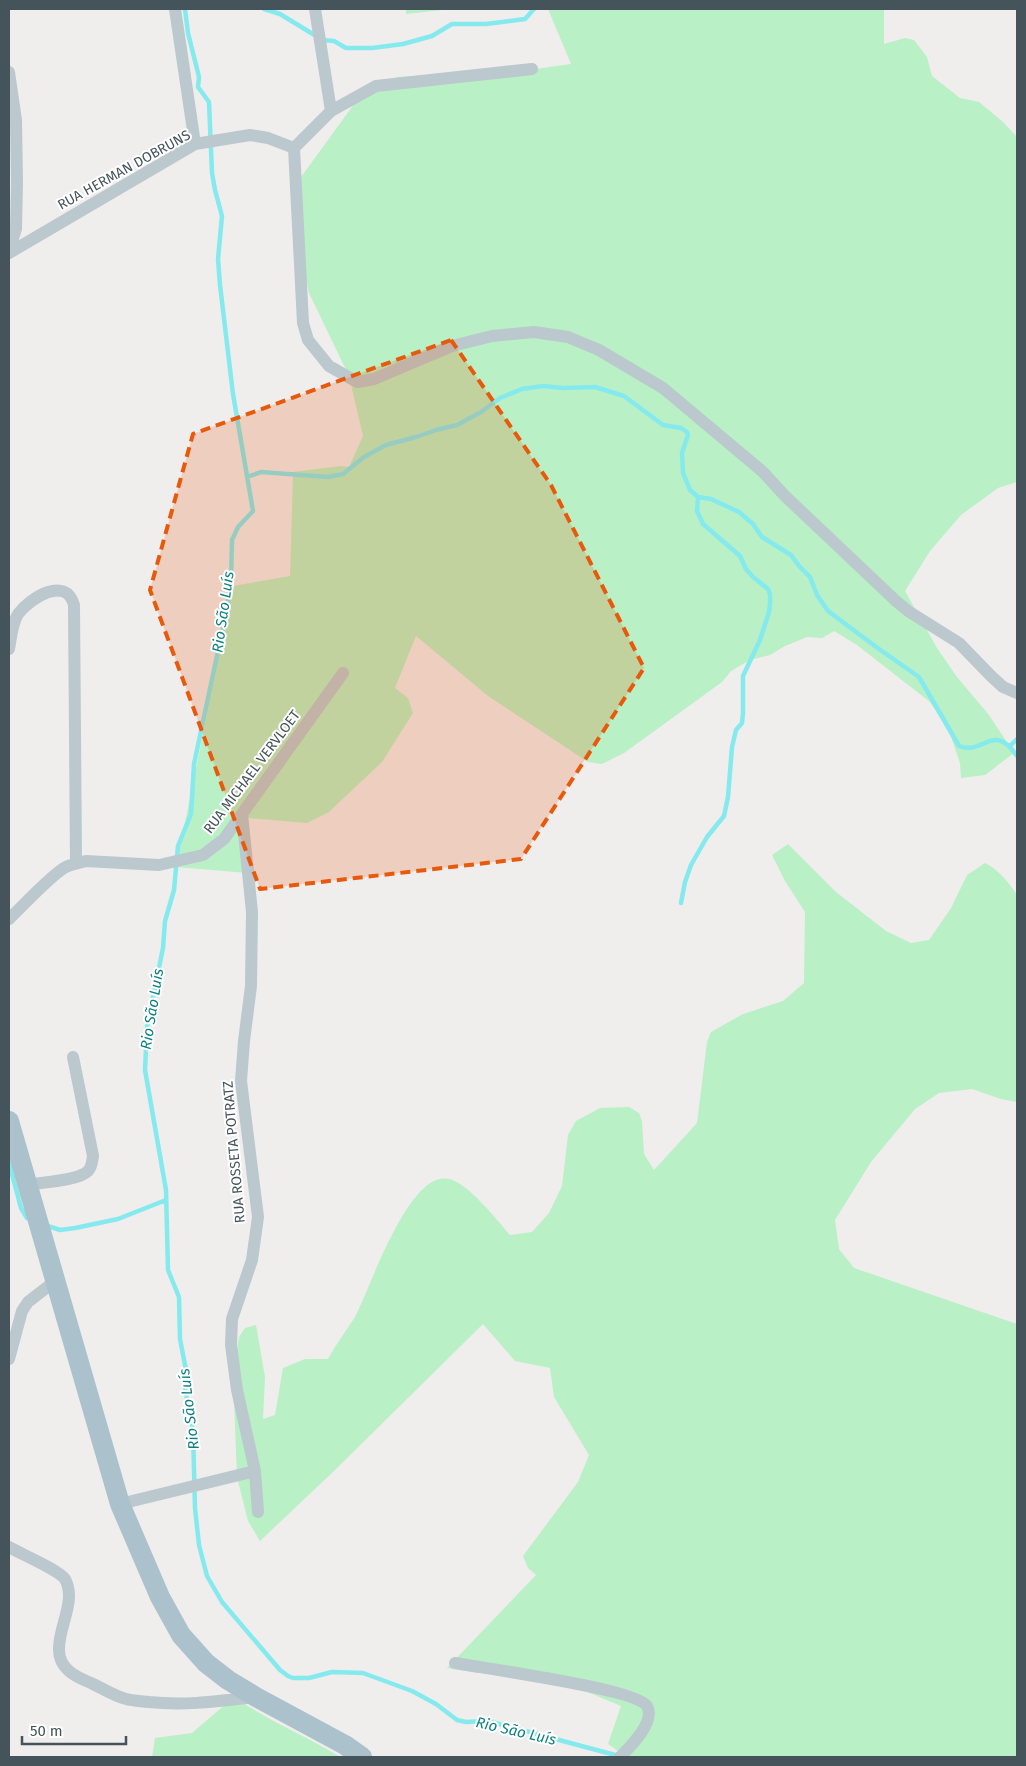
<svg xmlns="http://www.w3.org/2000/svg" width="1026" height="1766" font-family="'Fira Sans',sans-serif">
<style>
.green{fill:#b9f0c5}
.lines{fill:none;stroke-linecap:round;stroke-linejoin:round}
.stream{stroke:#84eaee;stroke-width:4.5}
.minor{stroke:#bbc8cd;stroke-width:12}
.primary{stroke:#abc2cd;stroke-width:20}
.marked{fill:#e8590c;fill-opacity:0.2;stroke:#e8590c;stroke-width:4;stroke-dasharray:10 6;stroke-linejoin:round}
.labels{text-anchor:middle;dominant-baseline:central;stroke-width:4;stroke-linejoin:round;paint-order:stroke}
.street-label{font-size:14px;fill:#45545b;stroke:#fff}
.water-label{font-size:15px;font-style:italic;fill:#0a8084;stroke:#fff}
</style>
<rect width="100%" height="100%" fill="#f0eded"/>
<path class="green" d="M406,9h46l-46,5z
M548,9h336v35l21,-6 9,2 13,17 5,19 28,22 19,4 24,20 14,15v345l-19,6 -37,27 -31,36 -25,40 32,57 20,29 32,38 25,38 -29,22 -24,3 -1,-15 -11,-32 -19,-29 -73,-57 -23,-14 -12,7 -15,-1 -22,9 -15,9 -20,5 -19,11 -9,11 -98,71 -22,11 -14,-2 -100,-66 -72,-60 -21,52 13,10 5,15 -31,49 -53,50 -22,11 -59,-5v55l-72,-6 57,-281 57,-10 3,-104 47,-6 9,1 14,-31 -14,-60 -40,-83 -14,-65 1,-44 61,-84 40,-23 64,-4 37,1 73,-10z
M788,844l48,48 50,39 25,12 18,-3 22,-32 16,-33 18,-12c13,6 25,21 32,32v207l-16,-3 -29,-10 -33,4 -24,16 -44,53 -36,58 4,29 15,19 163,56v433h-394l1,-2 -16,-11 13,-38 -43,-18 -131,-20 89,-93 -8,-7 -5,-12 55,-74 11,-27 -35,-58 -4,-29 -35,-7 -32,-37 -149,147 -74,70 -12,-20 -11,-44 -4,-102 6,-38 6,-9 11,-3 9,52 -2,42 12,-4 8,-47 22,-9h23c8,-15 18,-28 27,-42 15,-28 54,-148 94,-138 19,4 48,41 61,56l22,-3 17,-19 13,-27 6,-51 8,-14 24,-13 29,-1 10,6 3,8 2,33 10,16 43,-47 10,-81 4,-10 32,-18 40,-13 21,-18 1,-71 -20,-31 -13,-26z
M234,1697c34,24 71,38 106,60h-188l3,-19 37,-5z"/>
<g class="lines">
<path class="stream" d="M185,9l3,24 11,44 -1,10 11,15 3,71 3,17 7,26 -4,43 2,26 13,109 20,117 -15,16 -6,13 -1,42 -7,41 -30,141 -3,50 -13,32 -4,44 -9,31 -2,27 -16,79 -2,43 21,120 2,80 11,27 1,42 6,31 -1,21 5,18 3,23 2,76 4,37 8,31 15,26 58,68 8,6 5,2h16l23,-6 31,1 49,18 24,13 21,16 9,2 22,-1 131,35
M264,9l16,5 36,22
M322,40l12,1 12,7h26l31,-4 29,-8 20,-12h34l39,-5 9,-10
M247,477l14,-5 67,5 15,-3 21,-17 22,-12 30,-8 20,-7 21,-5 24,-13 19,-14 22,-9 21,-3 20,2 32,-1 29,9 39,29 18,3 6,4 1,3 -6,18 1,20 7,17 8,7 13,2 28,13 14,12 9,13 29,18 8,11 11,11 7,18 11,16 51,38 40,28 40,69c24,10 34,-25 58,10
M1010,746l7,-7
M681,903l4,-21 6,-17 16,-28 17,-21 4,-19 4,-50 4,-17 6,-7 1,-10v-37l17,-36 9,-28 1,-8v-10l-2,-5 -15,-12 -7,-8 -6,-13 -37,-32 -6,-13 1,-14
M9,1163l12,45 6,10 4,1
M45,1225l15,5 15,-2 43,-9 48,-19"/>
<path class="minor" d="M175,9l20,135
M315,9l16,102
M9,72l7,48 1,62 -1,47 -7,22
M294,148l37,-37 45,-25 156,-17
M9,253l186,-109 55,-9 18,3 26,10 9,175 5,17 21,26 28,16 17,-3 78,-33 40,-10 42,-4 34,5 31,13 64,38 100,84 22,24 111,105 12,10 51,32 32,33 12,11 14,6
M9,649c2,-11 3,-25 9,-35 12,-16 48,-39 56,-9l2,258
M242,814l10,98 -1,74 -7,55 -3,40 17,136 -6,43 -20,59 -1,26 6,45 18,81 3,41
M9,919c15,-14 38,-40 55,-51 6,-4 15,-5 22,-7l73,4 44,-10 21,-16 119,-166
M27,1185c15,-3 51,-4 61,-14 4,-4 4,-9 5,-15l-20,-99
M9,1359l13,-48 6,-9 27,-21
M120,1504l135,-33
M9,1547c12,7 50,23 56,32 12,22 -7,48 -6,71 0,19 17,27 32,33 11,5 23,13 35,16 7,2 16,2 23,3 36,4 71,-1 107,-5
M455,1663c27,5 182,26 192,43 9,16 -17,41 -27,51"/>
<path class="primary" d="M9,1121l111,383 40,93 21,38 25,28 22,17 28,17 89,48 17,12"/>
</g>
<path class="marked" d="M451,340l100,145 93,183 -123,191 -261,30 -110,-299 43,-156z"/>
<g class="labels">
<g class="street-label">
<text transform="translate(124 170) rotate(-29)">RUA HERMAN DOBRUNS</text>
<text transform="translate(252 772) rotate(-53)">RUA MICHAEL VERVLOET</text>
<text transform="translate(234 1152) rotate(-95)">RUA ROSSETA POTRATZ</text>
</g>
<g class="water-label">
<text transform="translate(223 612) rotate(-82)">Rio São Luís</text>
<text transform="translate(152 1009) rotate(-81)">Rio São Luís</text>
<text transform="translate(189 1409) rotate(-97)">Rio São Luís</text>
<text transform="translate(516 1731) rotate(13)">Rio São Luís</text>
</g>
</g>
<rect width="1026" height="1766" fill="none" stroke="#45545b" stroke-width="20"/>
<path d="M22 1736v8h104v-8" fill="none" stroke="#45545b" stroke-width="2.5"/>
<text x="30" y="1736" font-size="15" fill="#45545b" stroke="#ffffff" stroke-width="4" paint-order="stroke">50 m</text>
</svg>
